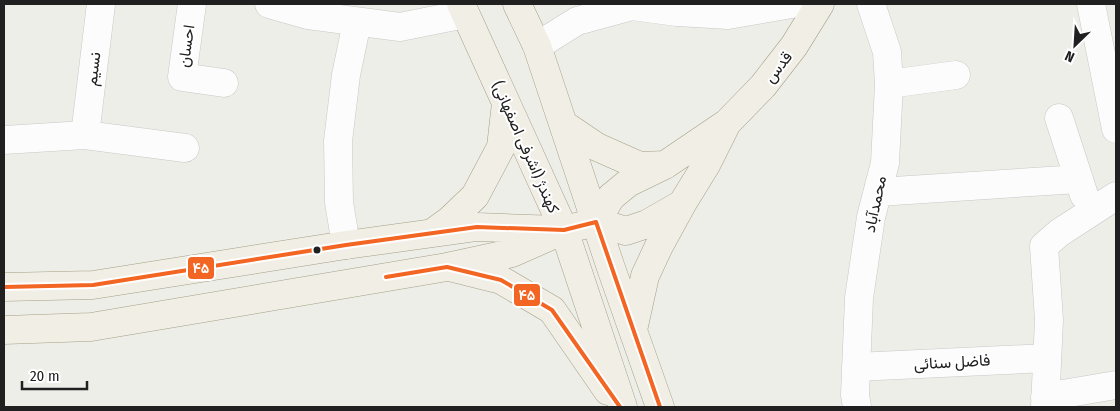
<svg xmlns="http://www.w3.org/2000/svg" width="1120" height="411" font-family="'Fira Sans Condensed',Vazirmatn,sans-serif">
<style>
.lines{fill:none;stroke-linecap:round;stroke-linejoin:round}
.minor-casing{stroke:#c7c7c5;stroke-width:29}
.major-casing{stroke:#a5a085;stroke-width:29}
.minor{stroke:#fcfcfc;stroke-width:28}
.major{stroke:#f1eee6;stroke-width:28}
.bus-1-casing{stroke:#fff;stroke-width:8}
.bus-1{stroke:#f26522;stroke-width:4}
.bus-dot{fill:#202020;stroke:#fff;stroke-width:2}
.labels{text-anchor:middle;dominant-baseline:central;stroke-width:4;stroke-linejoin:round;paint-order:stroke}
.street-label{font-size:16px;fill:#202020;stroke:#fff}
.line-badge{stroke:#fff;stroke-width:2}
.badge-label{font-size:14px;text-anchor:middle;font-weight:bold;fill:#fff}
</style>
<rect width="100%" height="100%" fill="#eeeee9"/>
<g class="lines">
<defs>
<path id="minor" d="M192,4l-10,73 42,6
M269,4l39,11 92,12 65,-13
M1091,4l25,125
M537,46l40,-25 55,-15 45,6 51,3 64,-11
M889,84l67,-9
M1059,118l25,77
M85,135l16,-131
M4,140l81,-5 100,13
M878,192l201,-13
M346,245l-7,-43 -1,-61 8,-66 11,-53
M856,367l191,-9
M1045,397l71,-12
M857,407l-2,-12 4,-97 12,-81 14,-54 4,-79 -2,-32 -16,-48
M1045,407l4,-87 -5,-74 15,-13 57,-37"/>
<path id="major" d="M461,4l103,226 59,177
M517,4l20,42 74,222 49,139
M563,124l34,23 43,19 25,-1
M596,222l15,-25 17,-14 37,-18 62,-42 36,-37 31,-40 26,-42
M432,233l18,-13 25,-24 26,-49 5,-44
M453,268l48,12 51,30 56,81
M4,287l89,-2 253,-40 131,-18 81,3
M4,330l87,-3 356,-60 65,-14 52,-23 32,-8 30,9 21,-7 35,-20 24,-39 21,-42
M633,330l12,-54 14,-30 23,-42"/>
</defs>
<use href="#minor" class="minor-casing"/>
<use href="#major" class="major-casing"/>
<use href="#minor" class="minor"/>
<use href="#major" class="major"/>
<defs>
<path id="bus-1" d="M386,277l61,-10 54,13 51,30 68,97
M4,287l89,-2 253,-40 131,-18 87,3 32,-8 64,185"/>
</defs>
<use href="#bus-1" class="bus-1-casing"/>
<use href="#bus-1" class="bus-1"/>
</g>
<circle class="bus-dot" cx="317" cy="250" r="4.5"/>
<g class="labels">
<g class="street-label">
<text transform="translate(186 46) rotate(-82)">احسان</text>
<text transform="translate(778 67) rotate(-52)">قدس</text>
<text transform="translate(93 69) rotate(-83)">نسیم</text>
<text transform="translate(526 147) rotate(66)">کهندژ (اشرفی اصفهانی)</text>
<text transform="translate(875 204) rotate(-78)">محمدآباد</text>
<text transform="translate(952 362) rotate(-3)">فاضل سنائی</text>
</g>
</g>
<g class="line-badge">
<rect x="187" y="256" width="28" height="24" rx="5" fill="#f26522"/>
<rect x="513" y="283" width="28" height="24" rx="5" fill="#f26522"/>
</g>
<g class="badge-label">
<text x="201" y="273">۴۵</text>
<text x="527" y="300">۴۵</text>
</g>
<rect width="1120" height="411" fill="none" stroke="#202020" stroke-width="10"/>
<g transform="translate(1075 45) rotate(205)" stroke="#ffffff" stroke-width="4" paint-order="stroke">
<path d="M0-4L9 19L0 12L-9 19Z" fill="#202020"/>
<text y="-8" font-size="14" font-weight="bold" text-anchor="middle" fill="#202020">N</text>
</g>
<path d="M22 381v8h65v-8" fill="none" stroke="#202020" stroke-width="2.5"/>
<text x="30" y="381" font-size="15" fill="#202020" stroke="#ffffff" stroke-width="4" paint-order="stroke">20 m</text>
</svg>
